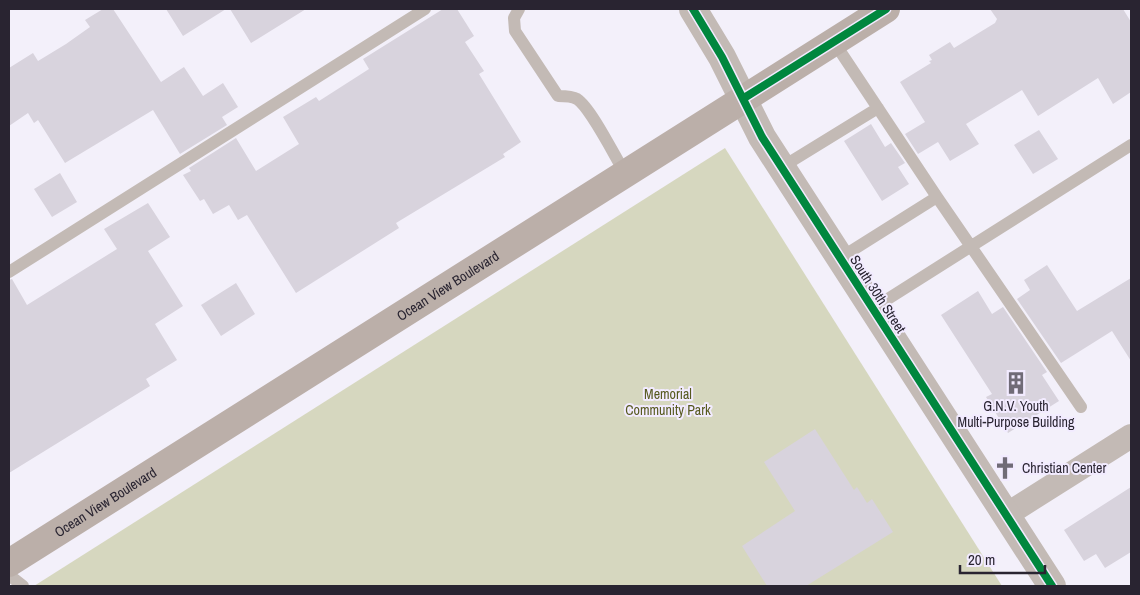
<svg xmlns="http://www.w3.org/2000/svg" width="1140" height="595" font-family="'Archivo Narrow',sans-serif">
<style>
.green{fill:#d6d7bf}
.building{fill:#d8d3dd}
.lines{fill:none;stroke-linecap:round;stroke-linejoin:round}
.service{stroke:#c3bab5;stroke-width:12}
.minor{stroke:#c3bab5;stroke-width:24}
.tertiary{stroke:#c3bab5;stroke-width:28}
.secondary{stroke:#bbafa9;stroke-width:28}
.cycleway-casing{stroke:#f2ebff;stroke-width:11}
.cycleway{stroke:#00873e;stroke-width:8}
.labels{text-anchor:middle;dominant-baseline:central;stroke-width:4;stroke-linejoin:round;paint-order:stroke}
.street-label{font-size:14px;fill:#292431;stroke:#f2ebff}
.park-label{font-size:14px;fill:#56591e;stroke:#f2ebff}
.poi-label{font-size:14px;fill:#292431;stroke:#f2ebff}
</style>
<rect width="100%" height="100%" fill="#f3f0fa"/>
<path class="green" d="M725,148l277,438h-968z"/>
<path class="building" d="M103,9h10l48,73 23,-15 19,29 20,-13 15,24 -16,10 5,8 -47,29 -27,-44 -88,53 -27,-43 -4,3 -6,-10 -19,13v-58l24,-15 5,8 28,-17 24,-17 -5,-7z
M166,9h60l-43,27z
M230,9h76l-55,34z
M443,9h14l17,27 -9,6 19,29 -5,3 42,68 -18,12 2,3 -109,66 3,5 -103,65 -49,-78 -9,5 -9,-15 -16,9 -9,-15 -4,2 -17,-26 8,-4 -2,-3 47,-30 20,33 43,-27 -16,-27 33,-20 3,4 50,-32 -6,-10z
M990,9h133l8,13v70l-18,12 -15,-26 -60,38 -16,-26 -56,34 13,20 -29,17 -12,-19 -20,12 -13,-20 20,-12 -25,-40 31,-19 -2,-2 3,-1 -3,-5 21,-13 4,6 41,-25 2,-4z
M871,124l14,23 6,-4 14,20 -7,4 11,17 -27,17 -38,-60z
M1039,130l19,29 -25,15 -19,-29z
M60,173l17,29 -25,15 -18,-28z
M148,203l22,34 -22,14 35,55 -28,18 22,36 -31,19 4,7 -141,87v-193l3,-1 15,26 90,-56 -13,-20z
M1047,265l30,46 54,-33v83l-19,-30 -51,32 -44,-64 13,-9 -6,-10z
M236,283l19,31 -34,22 -20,-31z
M978,291l14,23 11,-7 44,65 -5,3 17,26 -51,32 -22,-36 6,-3 -51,-79z
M815,429l39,61 3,-3 10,16 5,-4 21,33 -87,54h-39l-25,-40 53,-35 -31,-49z
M1131,487v65l-26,16 -9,-14 -12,7 -20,-31z"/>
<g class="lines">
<path class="service" d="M519,9l-5,9 1,13 43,65c6,0 14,0 19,3 14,9 38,58 48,74
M834,42l103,155 144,210
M782,167l96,-59
M840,258l97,-61
M9,272l416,-263
M872,309l259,-164
M9,575l14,11"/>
<path class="minor" d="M1006,515l125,-79"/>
<path class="tertiary" d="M693,9l29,48 40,80 290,449"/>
<path class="secondary" id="s1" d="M9,563l877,-554"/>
<defs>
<path id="cycleway" d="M693,9l29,48 40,80 290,449
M744,98l142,-89"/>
</defs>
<use href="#cycleway" class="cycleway-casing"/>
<use href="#cycleway" class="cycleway"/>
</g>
<defs>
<symbol id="building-bare" viewBox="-9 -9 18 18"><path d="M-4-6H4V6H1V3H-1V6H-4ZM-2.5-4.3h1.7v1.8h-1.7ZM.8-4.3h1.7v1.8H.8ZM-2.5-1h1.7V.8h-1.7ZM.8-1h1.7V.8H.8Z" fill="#706b77" stroke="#f2ebff" stroke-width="2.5" paint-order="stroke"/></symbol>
<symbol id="church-bare" viewBox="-9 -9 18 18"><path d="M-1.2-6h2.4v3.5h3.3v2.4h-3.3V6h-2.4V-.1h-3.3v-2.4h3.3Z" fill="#706b77" stroke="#f2ebff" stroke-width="2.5" paint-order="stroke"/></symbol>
</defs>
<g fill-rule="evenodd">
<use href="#building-bare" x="1000" y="367" width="32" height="32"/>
<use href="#church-bare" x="989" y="452" width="32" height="32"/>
</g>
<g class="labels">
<g class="street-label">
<text stroke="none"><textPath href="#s1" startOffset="519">Ocean View Boulevard</textPath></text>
<text transform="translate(878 294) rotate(57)">South 30th Street</text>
<text stroke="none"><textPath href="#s1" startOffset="114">Ocean View Boulevard</textPath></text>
</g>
<g class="park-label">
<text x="668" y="394">Memorial<tspan x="668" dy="16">Community Park</tspan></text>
</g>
<g class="poi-label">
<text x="1016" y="406">G.N.V. Youth<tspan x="1016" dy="16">Multi-Purpose Building</tspan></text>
<text x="1022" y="468" text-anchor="start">Christian Center</text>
</g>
</g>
<rect width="1140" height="595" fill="none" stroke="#292431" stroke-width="20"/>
<path d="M960 565v8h85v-8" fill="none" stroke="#292431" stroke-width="2.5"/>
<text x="968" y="565" font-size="15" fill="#292431" stroke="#f2ebff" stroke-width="4" paint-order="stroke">20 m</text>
</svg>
